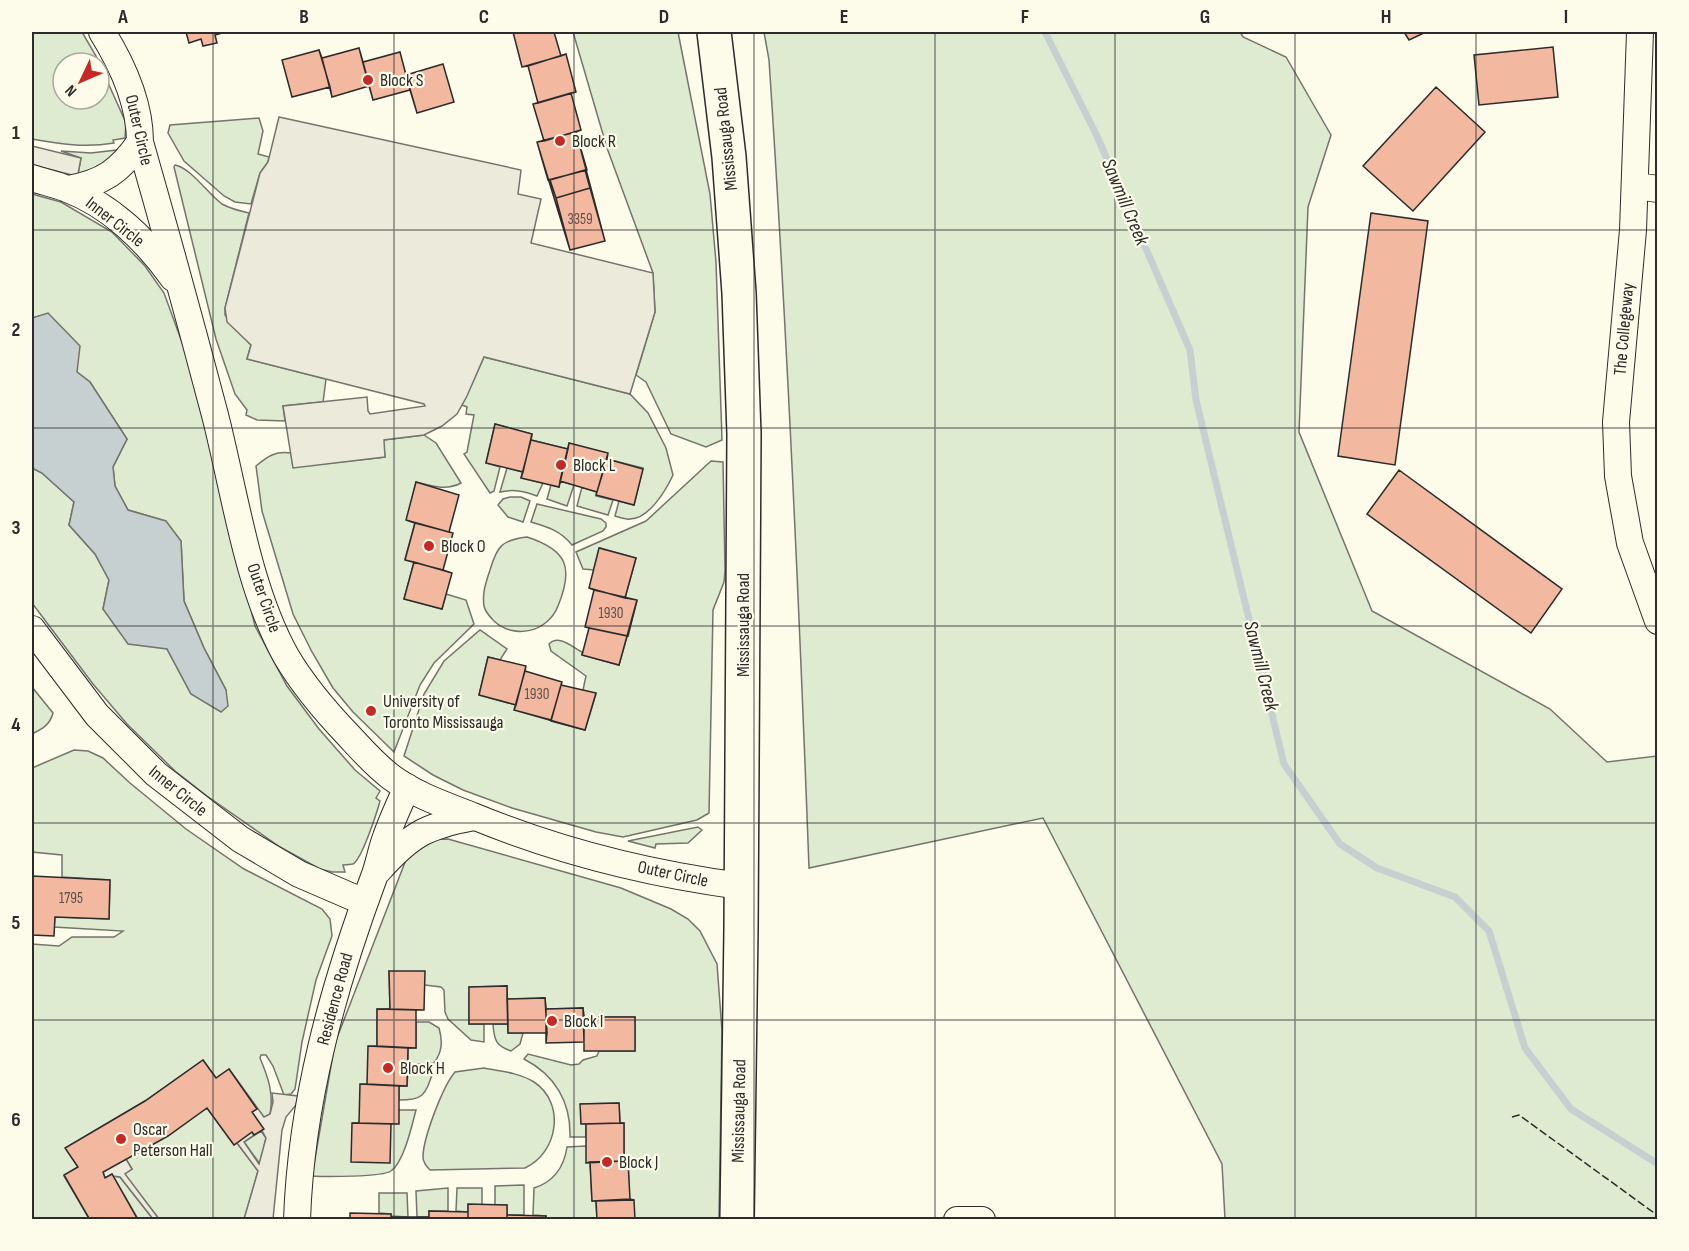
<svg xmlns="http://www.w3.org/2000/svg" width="1689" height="1251" font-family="'Sofia Sans Condensed',sans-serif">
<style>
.green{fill:#deebd1;stroke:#74746e;stroke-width:1.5;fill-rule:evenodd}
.parking{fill:#eceadb;stroke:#74746e;stroke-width:1.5}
.water{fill:#c7d0d0;stroke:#74746e;stroke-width:1.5}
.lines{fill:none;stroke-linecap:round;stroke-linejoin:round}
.stream{stroke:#c7d0d0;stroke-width:7}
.building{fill:#f2b8a0;stroke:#2b2b2b;stroke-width:1.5}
.minor-casing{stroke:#2b2b2b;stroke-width:28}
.major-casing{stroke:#2b2b2b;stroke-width:36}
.minor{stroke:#fdfbea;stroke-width:26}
.major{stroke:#fdfbea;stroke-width:33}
.fence{stroke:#2b2b2b;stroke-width:1.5;stroke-dasharray:8 3;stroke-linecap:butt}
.grid{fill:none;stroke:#2b2b2b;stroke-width:1.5;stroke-opacity:0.55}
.poi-dot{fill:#c62828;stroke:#fdfbea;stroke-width:2}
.labels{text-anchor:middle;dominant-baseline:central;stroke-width:4.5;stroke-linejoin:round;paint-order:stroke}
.number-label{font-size:15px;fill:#5d4e48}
.poi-label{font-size:18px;fill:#2b2b2b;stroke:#fdfbea;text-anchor:start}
.street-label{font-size:18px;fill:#2b2b2b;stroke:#fdfbea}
.water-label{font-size:20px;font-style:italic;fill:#2b2b2b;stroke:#fdfbea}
.neatline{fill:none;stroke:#2b2b2b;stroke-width:2}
.grid-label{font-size:20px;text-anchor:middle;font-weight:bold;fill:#2b2b2b}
</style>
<rect width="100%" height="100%" fill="#fdfbea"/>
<path class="green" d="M32,32h50l14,24 30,67 -1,15 -12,2 1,3c-29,5 -54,1 -82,-4zM63,63h36v36h-36z
M573,32h105l32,162 6,68 6,178 -16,7 -35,-13 -25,-52 -10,-7 19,-63 -2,-39 -46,-125z
M764,32h476l3,5 43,20 45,78 -23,72 -9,225 73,179 178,98 57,53 50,-6v463h-432l-3,-55 -179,-346 -234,50c-10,-270 -22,-539 -40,-808z
M259,118l4,13 -5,23 11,3 -1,5 -8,11 -9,31 -16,-2 -11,-6 -40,-35 -16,-28 2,-8z
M117,150l-10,15 -29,9 3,-16 -20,-7 30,2z
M175,165c16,3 33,29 47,39 9,5 18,7 27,9l-24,95v7l26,30 -4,14 79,20 -3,23 -40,4 2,15 -28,-1 -11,-5 1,-5 -12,-16 -19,-55 -42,-172z
M32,194l29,8 51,30 33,34 19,27 23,63 68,270 32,60 32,43 36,41 25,21 -4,7 4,3c-3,11 -18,58 -27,63 0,0 -9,1 -10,1l2,7h-13l-12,-3 -40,-22 -73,-51 -32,-25 -48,-47 -34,-40 -61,-81v-135l10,5 32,29 -5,23 26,29 14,26 -6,29 64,40 24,45 35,-4 -22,-42 -20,-47 -3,-60 -16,-20 -37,-11 -13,-24 -2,-19 14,-28 -37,-57 -13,-10 -29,-58 -16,4z
M484,357l146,37 18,19 18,35 7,27c-7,15 -24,44 -43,44 -4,1 -11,-2 -15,-3l4,-15 15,4 9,-37 -112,-28 1,-6 -37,-10 -9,39 14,4 -6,24 -4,2 -26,-39 3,-2 7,-37 -8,-1 1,-7 -5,-2z
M424,435l12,8 25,40c-15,8 -29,3 -45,-1l-9,38 8,3 -10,36 9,3 -10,37 38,10 4,-15 20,6 8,24 -40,39 -14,22 -26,67 -41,-40 -20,-24 -21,-36 -19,-38 -31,-103 -6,-45c12,-10 19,-15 35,-13l2,14 92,-10 -2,-17z
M711,461l12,1 2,108 -1,12 -11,28 -4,203 -12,7 -74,17 -27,-5 -84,-24 -49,-18 -30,-15 -29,-19 20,-62 20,-33 36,-31 27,19 -7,11 -12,-3 -9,38 37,10 36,16 33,9 11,-36 -13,-4 3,-14 -35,-25 -2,-7c10,-10 23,3 33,8v3l37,10 18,-64 -12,-3 11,-40 -36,-10 -6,22 -11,-1 -7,-17 70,-31z
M507,468l16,4 -2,6 22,5 -6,13c-13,-5 -23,-7 -37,-4z
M560,481l14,4 -7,21 -20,-7 4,-14 8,2z
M582,487l15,5 -1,4 17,4 -5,15 -31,-9z
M510,497h11l9,4 -7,21 -15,-5 -10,-12 5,-6z
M537,504l64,15 5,4v4l-3,4 -31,14c-11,-14 -24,-18 -41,-23z
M527,537c40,13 47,30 31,69 -10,26 -44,34 -64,15 -4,-4 -9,-10 -10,-15 -2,-13 2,-24 6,-36 7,-24 12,-30 37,-33z
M32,687l21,26c-3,12 -11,16 -21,21z
M74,750l14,1 15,7 27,25 56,46 58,40 78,40 8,10 2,17 -16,44 -14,62 -7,47 -4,5 -7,1 -11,-29 -7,-11h-5l-1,3c8,19 14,36 10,56l-6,4 -35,-49 -13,9 -13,-18 -58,41 -79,47 12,19 -14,9 26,44 -58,-1v-275l27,2 13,-9h42l9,-6 -69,-4 1,-10 54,2 1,-39 -48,-3v-22l-30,-3v-84z
M698,827l4,3 -14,13 -32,1 -1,4 -27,-7z
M448,839l173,49 50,21 17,10 12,12 17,33 5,67 -3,188h-89l-2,-58h-4v-38h-4l-1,-20 -38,1v19l5,1v13h-16c1,-35 -15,-62 -46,-78l4,-5 43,11 8,-1 4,-4 14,-4 2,-5h36v-34h-51l-1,-9 -37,1 -1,-11 -38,1v-13l-38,1v37h15v18l-13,-2 -23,-21 -3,-7 -1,-22 -3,-3 -16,-2 -36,-14 1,38h-13v37l-18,77h-7l39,1 8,-14h17c-4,15 -12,52 -25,61 -9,6 -66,6 -79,5l23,-133 74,-191 15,-12z
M416,1022h13l10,6c4,14 3,24 -5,35l-26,2v-17h8z
M493,1024h15v9h15l-3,11 -9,7c-15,-5 -17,-11 -18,-27z
M484,1068c16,3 36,5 50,14 32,21 24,71 -9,86l-95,2c-4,-4 -7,-8 -7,-13 0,-19 20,-71 32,-85z
M408,1072h25c-8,23 -9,28 -34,28v-14h8z
M207,1108l27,37 3,-2 21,28 -14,49 -85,-1 -35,-45 8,-5 -6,-10z
M261,1131l5,7 -6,26 -16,-22z
M586,1146l4,16 2,39h4l1,18h-51v-3l-13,-1 1,-27c19,-6 30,-21 33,-41z
M113,1176l7,1 33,42h-15z
M524,1185v30h-17v-10h-12v-19z
M448,1188v23h-19v6h-12l-1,-26z
M457,1188h25v17h-14v7l-12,-1z
M379,1193h28l1,24 -17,-1v-2l-12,-1z"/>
<path class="parking" d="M279,117l242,53 -3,24 23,5 -10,44 122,30 2,39 -25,82 -146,-37 -17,39 -10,18 -15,12 -18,9 -40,5 1,17 -92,11 -10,-62 84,-9 1,14 2,3 55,-8 -1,-2 -177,-45 4,-14 -24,-23 -2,-14 35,-135 8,-11z
M32,146l49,12 -3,16 2,3 -48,-12z
M229,1069l35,48 6,-3 3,-12 -1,-9 26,3 -2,9 -10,12 -4,13 -9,89h-29l14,-48 -21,-28 15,-11 2,3 -10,7 15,22 7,-26 -14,-26 5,-4z
M126,1159l6,10 -7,5 34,45h-6l-33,-42 -7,-1 -1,-2 -7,4 -2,-6z"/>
<path class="water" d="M48,313l32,33 -3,26 13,10 37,57 -14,28 2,19 13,24 38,11 15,20 3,60 20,47 22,42 2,16 -7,6 -30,-18 -24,-45 -39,-5 -25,-35 6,-29 -14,-26 -26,-29 5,-23 -32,-29 -10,-5v-150z"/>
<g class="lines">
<path class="stream" d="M1045,32l52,104 93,214 6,50 88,364 56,80 37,24 78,29 34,34 36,117 46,61 87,55"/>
</g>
<path class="building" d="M186,32h40l-11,3 2,8 -14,3 -2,-7 -12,4z
M186,32h40l-11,3 2,8 -14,3 -2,-7 -12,4z
M513,32h41l7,24 5,-2 10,38 -5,1 10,37 -5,2 29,109 -35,9 -33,-108 7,-1 -11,-37 5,-1 -10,-37 -6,1z
M513,32h41l7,24 -39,11z
M1404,32h22l-17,8z
M1553,47l5,50 -79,8 -5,-50z
M359,48l4,14 37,-10 6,23 37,-11 11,38 -37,11 -7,-23 -37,10 -4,-14 -37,11 -2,-10 -38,10 -10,-37 37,-10 3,8z
M359,48l10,38 -37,11 -10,-39z
M319,50l11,37 -38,10 -10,-37z
M400,52l10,38 -37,10 -10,-38z
M566,54l10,38 -38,11 -10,-37z
M443,64l11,38 -37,11 -11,-38z
M1436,87l49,45 -72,79 -50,-45z
M571,93l10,37 -37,11 -11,-37z
M576,132l11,38 -39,10 -11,-38z
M585,170l5,18 -34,10 -6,-18z
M590,188l15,53 -35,9 -14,-52z
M1371,213l57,8 -33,244 -57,-9z
M495,424l37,10 -1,6 37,9 1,-6 39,10 -1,6 36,10 -9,36 -38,-10 1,-3 -37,-11 -1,6 -38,-9 2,-6 -37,-9z
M495,424l37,10 -9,38 -37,-9z
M531,440l37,9 -9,38 -38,-9z
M569,443l39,10 -11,39 -37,-11z
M607,459l36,10 -9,36 -38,-10z
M1399,470l163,119 -31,44 -164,-119z
M416,482l43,13 -10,37 4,1 -10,37 9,3 -10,36 -38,-10 10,-37 -9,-2 10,-37 -9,-3z
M416,482l43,13 -10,37 -43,-12z
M415,523l38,10 -10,37 -38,-10z
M599,548l37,10 -11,40 12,2 -18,65 -37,-10 7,-27 -4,-1 9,-37 -5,-2z
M599,548l37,10 -11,40 -36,-10z
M414,562l38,11 -10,36 -38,-10z
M594,590l43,10 -9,36 -43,-9z
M589,628l38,8 -8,29 -37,-10z
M488,657l38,9 -1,5 37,11 -1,3 35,8 -11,37 -71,-20 2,-5 -37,-10z
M488,657l38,9 -10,39 -37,-10z
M525,671l37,11 -11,38 -37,-10z
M561,685l35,8 -11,37 -34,-9z
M32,876l78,4 -1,39 -54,-2 -1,19 -22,-1z
M389,971h36l-1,39h-8v38h-8l-1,38h-8v38h-8l-1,39 -39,-1 1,-39h7l1,-39h7l1,-38h9v-37h13z
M389,971h36l-1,39 -34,-1z
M507,986v13l38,-1 1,11 37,-1 1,9h51v34h-51v-9l-38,1 1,-10h-39v-9h-39v-37z
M507,986l1,38h-39v-37z
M545,998l2,35h-39l-1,-34z
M583,1008l1,34 -38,1v-34z
M377,1009l39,1v38l-39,-2z
M584,1017h51v34h-51z
M368,1046l40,2 -1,38 -40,-2z
M203,1060l13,18 13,-9 28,40 -5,3 12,17 -10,6 -2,-3 -18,13 -27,-37 -39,28 -65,36 2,6 7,-4 26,46h-48l-26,-45 14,-8 -13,-19 80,-47z
M360,1084l39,2v38l-40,-1z
M619,1103l1,20h4v38h4l2,38 4,1 1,20h-38l-1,-19h-4l-2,-39 -4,1v-39h-5l-1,-20z
M619,1103l1,20 -39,1 -1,-20z
M352,1123l39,1 -1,39 -39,-1z
M624,1123v38l-38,2v-39z
M624,1161h4l2,38 -38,2 -2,-39z
M634,1200l1,20h-38l-1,-19z
M468,1204l39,1v10l39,1v4h-196v-7l41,1v3h38v-6l39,1z
M468,1204l39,1v15h-39z
M429,1211l39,1v8h-39z
M350,1213l41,1v6h-41z
M507,1215l39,1v4h-39z
M391,1217h38v3h-38z"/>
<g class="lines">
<defs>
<path id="minor" d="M102,32c20,32 38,71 38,110 26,91 51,182 75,273 20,78 32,171 71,241 17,29 40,56 63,80 13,14 26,29 42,41 24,18 54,28 82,39 85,35 177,58 268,70
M1640,32l-7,198 -17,192 2,54 12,67 28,78
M32,178c11,4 24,6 35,11 43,16 80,52 106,89
M1636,186l22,3
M68,189c35,-6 52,-18 72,-47
M32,629l65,86 59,59 84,65 59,35 65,28
M378,871c33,-37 48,-45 96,-54
M297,1220c4,-118 36,-233 77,-343 5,-13 7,-27 12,-40 6,-17 14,-34 21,-50
M957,1220h25"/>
<path id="major" d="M714,32l15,125 10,136 5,141 -3,495 -4,291"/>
</defs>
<use href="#minor" class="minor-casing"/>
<use href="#major" class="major-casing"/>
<use href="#minor" class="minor"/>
<use href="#major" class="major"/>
<path class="fence" d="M1512,1117l7,-2 138,100 -3,5"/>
</g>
<path class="grid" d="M213,32v1188M394,32v1188M574,32v1188M754,32v1188M935,32v1188M1115,32v1188M1295,32v1188M1476,32v1188M32,230h1626M32,428h1626M32,626h1626M32,823h1626M32,1020h1626"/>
<g class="poi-dot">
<circle cx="368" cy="80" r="6"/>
<circle cx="560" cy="141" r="6"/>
<circle cx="561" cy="465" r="6"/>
<circle cx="429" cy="546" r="6"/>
<circle cx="371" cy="711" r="6"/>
<circle cx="552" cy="1021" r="6"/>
<circle cx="388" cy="1068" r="6"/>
<circle cx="121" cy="1139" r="6"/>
<circle cx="607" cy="1162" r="6"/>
</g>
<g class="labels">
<g class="number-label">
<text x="580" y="219">3359</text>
<text x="611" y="613">1930</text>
<text x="537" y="694">1930</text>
<text x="71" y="898">1795</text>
</g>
<g class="poi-label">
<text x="380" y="80">Block S</text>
<text x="572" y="141">Block R</text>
<text x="573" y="465">Block L</text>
<text x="441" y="546">Block O</text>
<text x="383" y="701">University of<tspan x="383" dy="21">Toronto Mississauga</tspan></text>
<text x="564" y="1021">Block I</text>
<text x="400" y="1068">Block H</text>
<text x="133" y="1129">Oscar<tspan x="133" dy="21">Peterson Hall</tspan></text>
<text x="619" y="1162">Block J</text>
</g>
<g class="street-label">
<text transform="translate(139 130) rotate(77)">Outer Circle</text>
<text transform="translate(726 139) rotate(-96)">Mississauga Road</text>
<text transform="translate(115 222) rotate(38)">Inner Circle</text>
<text transform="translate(1624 329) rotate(-85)">The Collegeway</text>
<text transform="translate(264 598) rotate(71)">Outer Circle</text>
<text transform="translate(743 625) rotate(-90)">Mississauga Road</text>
<text transform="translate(178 791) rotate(39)">Inner Circle</text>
<text transform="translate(673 874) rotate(12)">Outer Circle</text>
<text transform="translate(335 999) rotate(-75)">Residence Road</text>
<text transform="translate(739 1111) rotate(-89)">Mississauga Road</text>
</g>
<g class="water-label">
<text transform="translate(1125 202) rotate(67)">Sawmill Creek</text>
<text transform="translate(1261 666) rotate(76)">Sawmill Creek</text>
</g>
</g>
<rect width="1689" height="1251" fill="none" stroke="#fdfbea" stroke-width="66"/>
<g transform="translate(81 81) rotate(226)"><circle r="28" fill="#fdfbea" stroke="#a9a89e" stroke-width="1.5"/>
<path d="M0-4.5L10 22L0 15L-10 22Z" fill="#c62828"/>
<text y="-9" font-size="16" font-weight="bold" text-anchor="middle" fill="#2b2b2b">N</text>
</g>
<rect x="33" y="33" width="1623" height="1185" class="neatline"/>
<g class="grid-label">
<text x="123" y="23">A</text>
<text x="304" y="23">B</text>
<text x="484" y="23">C</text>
<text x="664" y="23">D</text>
<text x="844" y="23">E</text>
<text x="1025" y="23">F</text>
<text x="1205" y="23">G</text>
<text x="1386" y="23">H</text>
<text x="1566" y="23">I</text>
<text x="16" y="139">1</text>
<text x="16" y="336">2</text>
<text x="16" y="534">3</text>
<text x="16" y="731">4</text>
<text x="16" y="929">5</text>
<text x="16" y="1126">6</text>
</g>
</svg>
